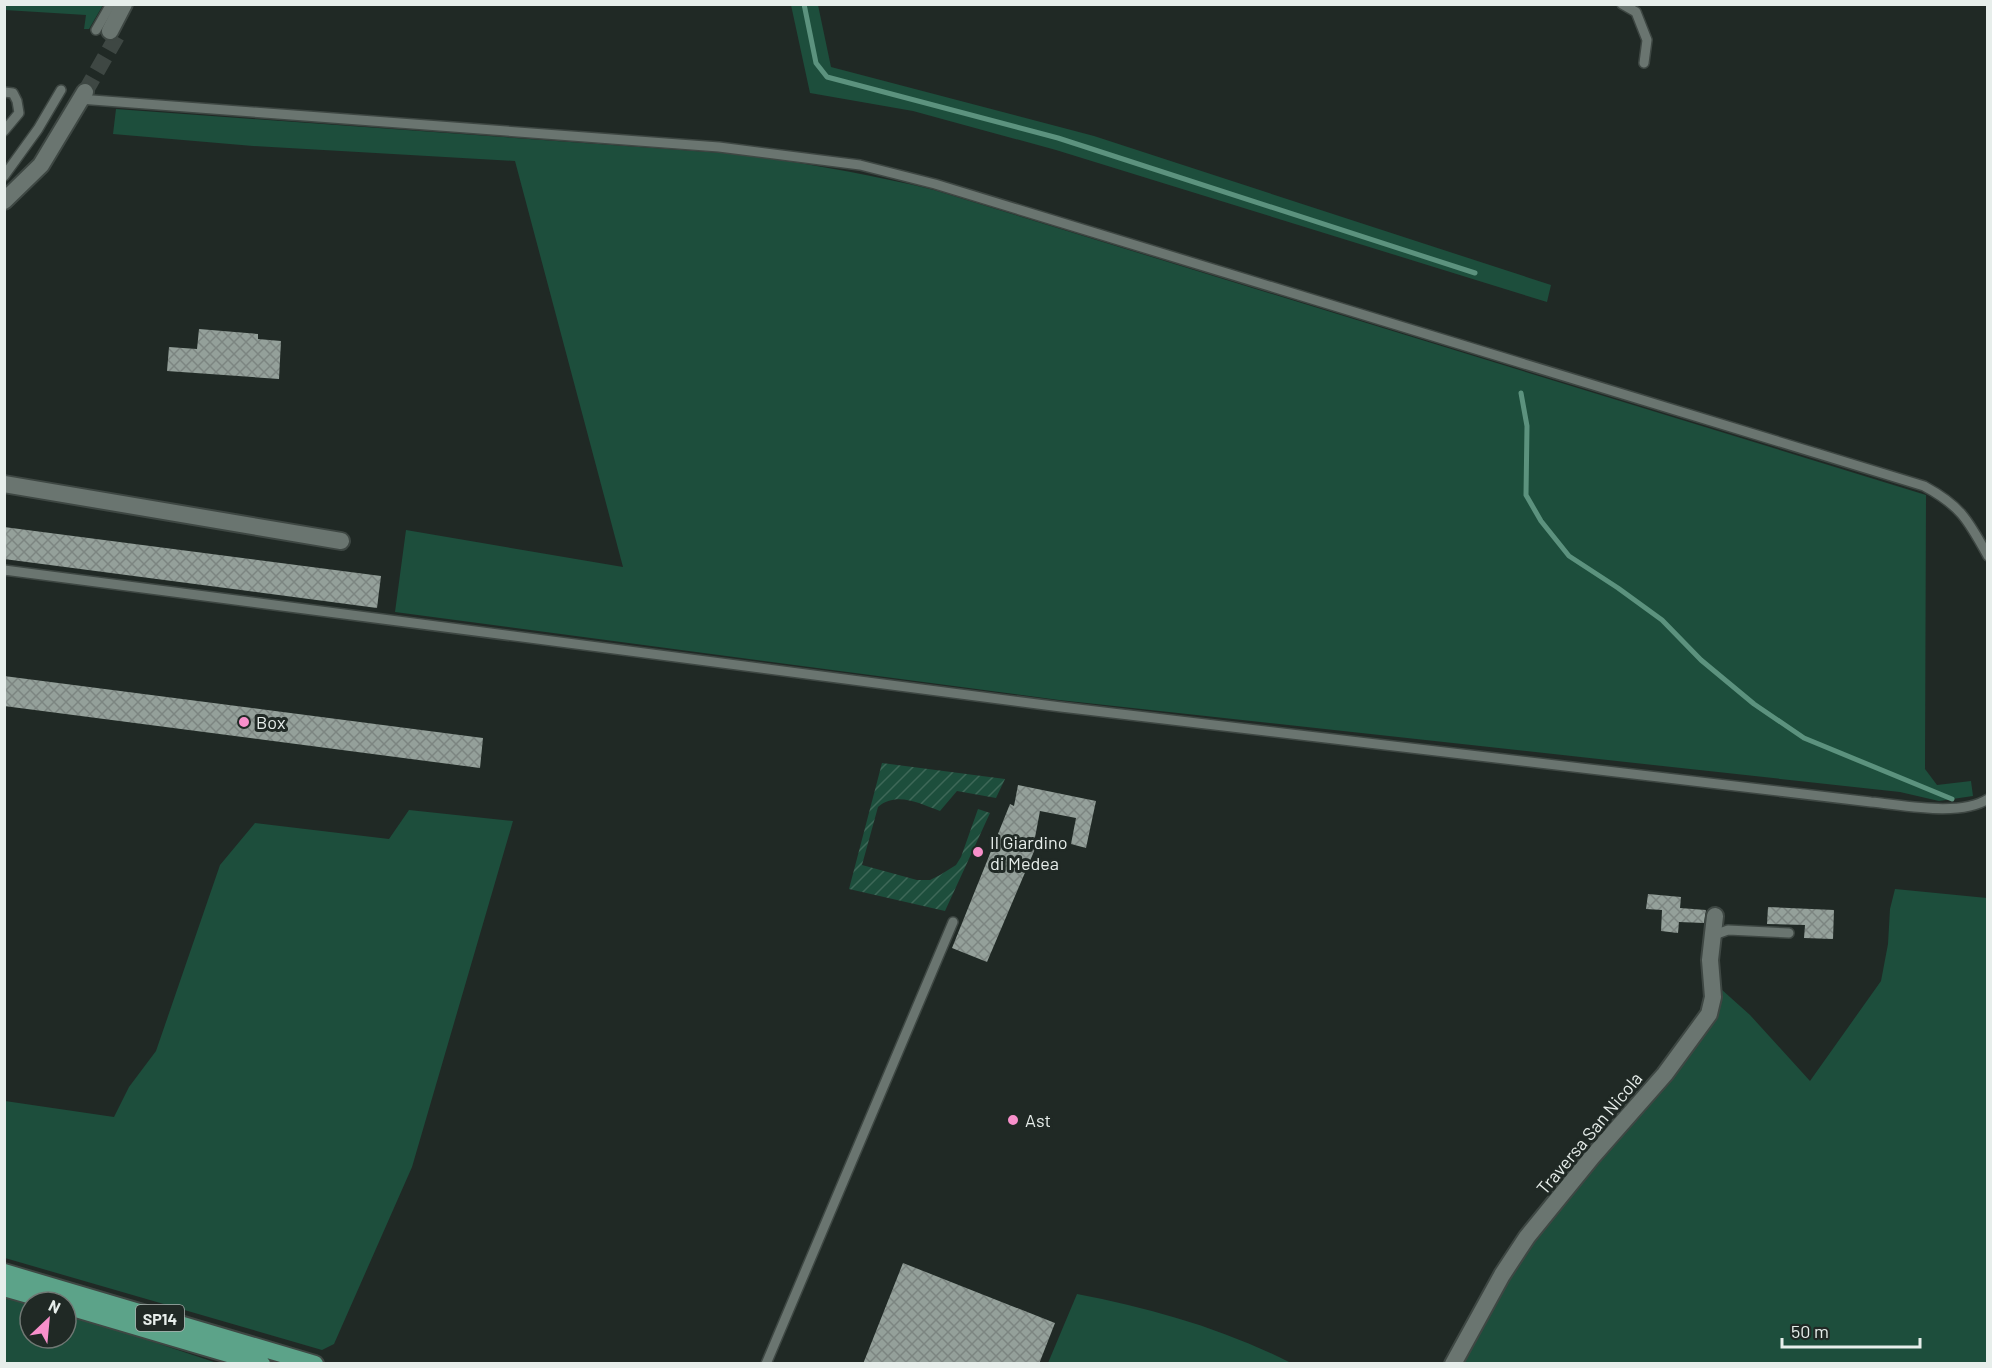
<svg xmlns="http://www.w3.org/2000/svg" width="1992" height="1368" font-family="Barlow,sans-serif">
<style>
.grass{fill:#1d4e3c}
.garden{fill:url(#garden-furrows)}
.lines{fill:none;stroke-linecap:round;stroke-linejoin:round}
.stream{stroke:#5c927e;stroke-width:5}
.building{fill:url(#building-cross-hatch)}
.minor-tunnel{stroke:#3e4743;stroke-width:16;stroke-dasharray:16 8;stroke-linecap:butt}
.service-casing{stroke:#3e4743;stroke-width:12}
.minor-casing{stroke:#3e4743;stroke-width:20}
.primary-casing{stroke:#3e4743;stroke-width:20}
.service{stroke:#6a7570;stroke-width:9}
.minor{stroke:#6a7570;stroke-width:16}
.primary{stroke:#5ca389;stroke-width:16}
.poi-dot{fill:#f890cb;stroke:#202925;stroke-width:2}
.labels{text-anchor:middle;dominant-baseline:central;stroke-width:6;stroke-linejoin:round;paint-order:stroke}
.shield{fill:#202925;stroke:#abb3b0;stroke-width:1.5}
.shield-label{font-size:16px;font-weight:bold;fill:#e7eeeb}
.poi-label{font-size:18px;fill:#e7eeeb;stroke:#202925;text-anchor:start}
.street-label{font-size:18px;fill:#e7eeeb;stroke:#202925}
</style>
<defs>
<pattern id="garden-furrows" width="10" height="10" patternUnits="userSpaceOnUse" patternTransform="scale(1.5)"><rect width="10" height="10" fill="#1d4e3c"/><path d="M-1 1l2-2M0 10L10 0M9 11l2-2" fill="none" stroke="#3e6858"/></pattern>
<pattern id="building-cross-hatch" width="8" height="8" patternUnits="userSpaceOnUse" patternTransform="scale(1.5)"><rect width="8" height="8" fill="#94a09a"/><path d="M0 0l8 8M0 8l8-8" fill="none" stroke="#7c8581"/></pattern>
</defs>
<rect width="100%" height="100%" fill="#202925"/>
<path class="grass" d="M4,5l1,-1 98,1 -14,24h-5l2,-14 -81,-5z
M791,5h27l13,62 263,69 457,149 -4,17 -491,-152 -143,-39 -103,-18z
M116,109l620,45c67,9 132,20 198,36l992,305 -1,274 12,16 34,-4 2,15 -34,5 -39,-9 -841,-92 -664,-88 11,-82 217,37 -108,-406 -262,-15 -140,-12z
M409,810l104,11 -101,346 -78,177 -12,6 -317,-92v-157l109,16 15,-30 27,-36 64,-186 35,-42 134,16z
M1895,889l92,9v465l-527,1 20,-37 49,-82 137,-160 53,-86 2,-10 29,26 60,66 71,-100 7,-37 2,-35z
M1077,1294c74,14 147,35 214,69h-243z
M4,1296l26,7v35h36v-25l151,50h-212z"/>
<path class="garden" d="M882,763l123,16 -9,19 -39,-7 -17,20c-20,-7 -43,-20 -62,-4l-16,58 55,15h13l10,-5 16,-10 5,-8 17,-48 12,4 -45,98 -96,-22z"/>
<g class="lines">
<path class="stream" d="M804,4l12,59 11,14 231,61 417,135
M1521,393l6,33 -1,69 15,26 28,35 49,32 44,32 39,40 53,44 50,34 148,61"/>
</g>
<path class="building" d="M199,329l59,5v5l23,2 -2,38 -112,-8 2,-24 28,2z
M4,527l377,49 -4,32 -373,-49z
M4,676l479,62 -3,30 -476,-62z
M1018,785l78,16 -10,47 -15,-4 5,-26 -36,-7 -7,37 2,1 -48,113 -35,-14 58,-144 4,2z
M1648,894l33,3 -1,11 26,2 -2,13 -25,-1 -1,11 -17,-2 1,-21 -16,-1z
M1768,907l66,3 -1,29 -29,-1 1,-13 -38,-1z
M903,1263l152,60 -16,41h-176z"/>
<g class="lines">
<path class="minor-tunnel" d="M85,92l35,-61"/>
<defs>
<path id="service" d="M1622,4l14,8 11,28 -3,23
M96,30l15,-26
M4,92l9,1 4,8 2,12 -15,18
M79,99l640,48 141,18 75,19 989,302c37,20 44,34 64,70
M4,176l34,-47 23,-39
M4,570l1057,137 810,95c32,3 89,15 117,-3
M1714,935l14,-5 61,3
M766,1364l187,-442"/>
<path id="minor" d="M110,31l14,-27
M4,201l37,-36 44,-73
M4,484l337,57
M1453,1364l49,-89 25,-38 65,-80 73,-83 44,-60 4,-17 -3,-37 5,-44"/>
<path id="primary" d="M4,1272l311,92
M4,1288l49,14
M66,1306l196,58"/>
</defs>
<use href="#service" class="service-casing"/>
<use href="#minor" class="minor-casing"/>
<use href="#primary" class="primary-casing"/>
<use href="#service" class="service"/>
<use href="#minor" class="minor"/>
<use href="#primary" class="primary"/>
</g>
<g class="poi-dot">
<circle cx="244" cy="722" r="6"/>
<circle cx="978" cy="852" r="6"/>
<circle cx="1013" cy="1120" r="6"/>
</g>
<g class="labels">
<rect class="shield" x="136" y="1305" width="48" height="26" rx="4.5"/>
<g class="shield-label">
<text x="160" y="1318">SP14</text>
</g>
<g class="poi-label">
<text x="256" y="722">Box</text>
<text x="990" y="842">Il Giardino<tspan x="990" dy="21">di Medea</tspan></text>
<text x="1025" y="1120">Ast</text>
</g>
<g class="street-label">
<text transform="translate(1589 1133) rotate(-50)">Traversa San Nicola</text>
</g>
</g>
<rect width="1992" height="1368" fill="none" stroke="#e7eeeb" stroke-width="12"/>
<g transform="translate(48 1320) rotate(26)"><circle r="28" fill="#202925" stroke="#707874" stroke-width="1.5"/>
<path d="M0-4.5L10 22L0 15L-10 22Z" fill="#f890cb"/>
<text y="-9" font-size="16" font-weight="bold" text-anchor="middle" fill="#e7eeeb">N</text>
</g>
<path d="M1782 1338v9h138v-9" fill="none" stroke="#e7eeeb" stroke-width="3"/>
<text x="1791" y="1338" font-size="18" fill="#e7eeeb" stroke="#202925" stroke-width="4.5" paint-order="stroke">50 m</text>
</svg>
